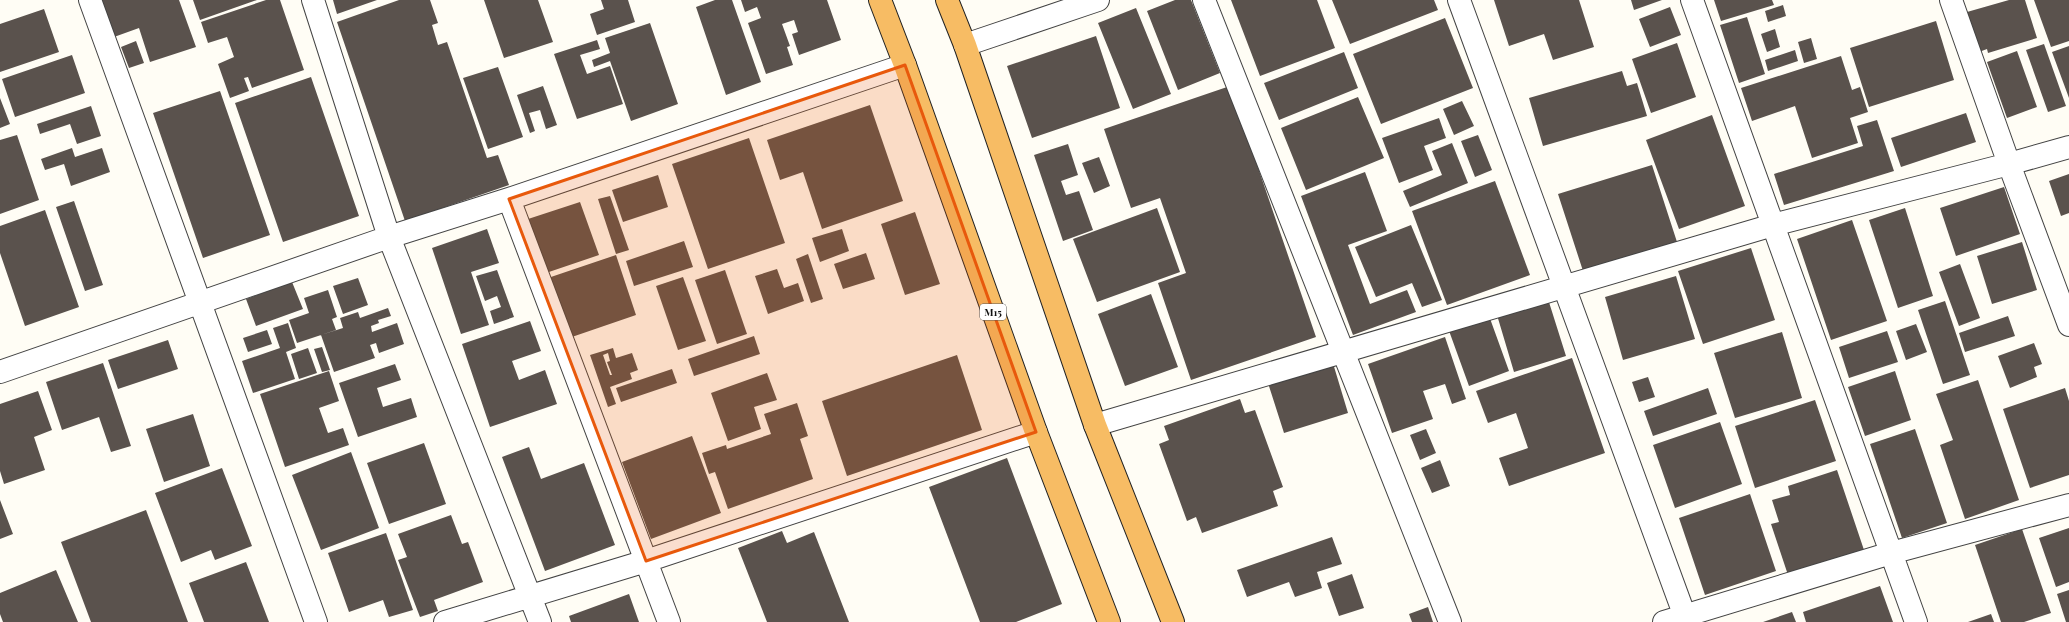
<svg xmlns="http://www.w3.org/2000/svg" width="2069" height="622" font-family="'Playfair Display',serif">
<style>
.building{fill:#5a524d;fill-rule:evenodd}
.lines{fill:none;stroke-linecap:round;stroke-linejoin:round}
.minor-casing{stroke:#444;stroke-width:24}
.trunk-casing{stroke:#222;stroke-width:24}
.minor{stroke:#fff;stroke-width:22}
.trunk{stroke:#f7bc64;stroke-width:22}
.marked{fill:#e8590c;fill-opacity:0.2;stroke:#e8590c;stroke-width:3;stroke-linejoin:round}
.labels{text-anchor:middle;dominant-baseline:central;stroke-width:4;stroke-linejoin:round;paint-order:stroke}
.shield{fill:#fff;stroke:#585858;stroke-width:1}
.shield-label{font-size:10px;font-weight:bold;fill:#111}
</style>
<rect width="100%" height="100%" fill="#fffdf5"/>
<path class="building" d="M101,0h78l17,47 -46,15 -11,-34 -25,9z
M193,0h64l-57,20z
M266,0h14l24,70 -52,18 -4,-11 -4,1 5,13 -19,7 -12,-34 16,-7 -7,-20 -19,6 -7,-21z
M333,0h44l-40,14z
M399,0h31l8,23 -6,2 6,20 9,-3 40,116 11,-3 11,30 -104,36 -68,-199z
M484,0h54l15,42 -49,16z
M601,0h27l7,22 -38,13 -7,-21 14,-5z
M715,0h17l29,82 -35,13 -30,-88z
M741,0h86l14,40 -42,15 -7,-21 6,-2 -4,-12 -12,4 8,22 -3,1 6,18 -27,9 -18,-51 13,-5 -4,-11 -12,5z
M1175,0h16l29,73 -42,17 -31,-79z
M1231,0h86l18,48 -75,28z
M1332,0h102l4,10 -88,34z
M1494,0h85l15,47 -41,13 -9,-26 -35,12z
M1631,0h31l-28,10z
M1714,0h58l2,5 -53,16z
M2009,0h16l12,38 -49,15 -1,-4 -8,3 -12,-40z
M2034,0h35v41l-18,6z
M1783,5l3,11 -18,6 -3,-11z
M1670,7l11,28 -31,12 -11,-28z
M1136,8l35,86 -38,15 -35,-86z
M44,9l15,43 -59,20v-48z
M1747,17l18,57 -26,9 -19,-58z
M1445,18l28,70 -92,36 -28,-70z
M1936,21l18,59 -85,27 -19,-59z
M650,23l28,81 -47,17 -21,-60 -16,6 -2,-7 18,-7 -5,-15z
M1775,29l5,18 -13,5 -6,-18z
M1096,36l24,72 -88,30 -25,-72z
M1811,38l6,21 -13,4 -6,-21z
M597,40l3,9 -20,6 7,19 23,-8 13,38 -46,15 -23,-65z
M136,41l8,22 -15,5 -8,-21z
M1677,43l19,54 -45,16 -19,-54z
M2044,44l22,62 -18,6 -22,-62z
M2069,46v52l-17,-46z
M1795,50l3,11 -30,10 -3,-11z
M2017,51l20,56 -30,11 -20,-56z
M1344,52l14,36 -79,32 -15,-37z
M72,55l13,38 -70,24 -13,-38z
M1841,56l11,34 8,-3 8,25 -18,6 8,25 -46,15 -17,-52 -43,15 -11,-33z
M498,67l25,70 -35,12 -25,-71z
M1622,71l5,15 10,-3 10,33 -104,30 -14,-48z
M311,77l48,139 -76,26 -48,-139z
M543,86l14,39 -11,4 -6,-19 -11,3 6,18 -5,2 -13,-38z
M1230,86l86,251 -125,43 -33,-97 28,-10 -26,-75 -29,10 -27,-79z
M220,91l50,144 -67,23 -50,-145z
M1358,97l26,61 -78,32 -25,-62z
M0,98l10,26 -10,4z
M1462,101l12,25 -20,9 -11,-26z
M870,105l33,96 -81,28 -19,-57 -23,8 -13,-40z
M91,106l10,30 -24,8 -7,-20 -30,10 -3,-10z
M1966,113l10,29 -75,25 -10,-29z
M1712,115l33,91 -66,23 -33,-89z
M1439,118l7,20 -22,8 9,24 -34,13 -17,-45z
M1877,120l17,51 -110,34 -10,-31 89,-28 -6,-20z
M17,135l22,65 -39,14v-74z
M1478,135l14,35 -17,7 -14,-36z
M749,138l36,105 -77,26 -36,-105z
M1452,143l16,40 -58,24 -7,-16 39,-16 -10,-24z
M1068,144l10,31 -17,6 5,14 13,-4 14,39 -30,11 -29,-86z
M72,148l3,9 27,-9 8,24 -39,14 -7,-22 -19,6 -4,-11z
M1099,157l11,29 -16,7 -12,-30z
M1652,165l25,77 -94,29 -25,-77z
M1365,172l22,59 -39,14 22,59 37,-14 9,22 -63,23 -52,-139z
M2069,174v39l-8,3 -12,-35z
M658,175l10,32 -45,15 -11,-32z
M1495,181l35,94 -83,30 -35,-94z
M2004,187l16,47 -64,22 -16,-48z
M610,196l19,54 -13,4 -18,-55z
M74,201l29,84 -18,6 -29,-84z
M580,202l19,53 -56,19 -18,-54z
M1157,208l23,64 -83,30 -24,-63z
M1905,208l28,88 -35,12 -29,-88z
M45,210l34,97 -54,19 -25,-73v-27z
M915,212l25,72 -35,11 -24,-71z
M1852,220l35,101 -56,19 -34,-101z
M1411,225l31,75 -20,7 -10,-24 -36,14 -21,-50z
M487,229l12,34 -28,9 18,53 -28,9 -29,-86z
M842,229l7,22 -29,11 -8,-24z
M684,241l9,26 -59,19 -8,-25z
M2022,242l15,48 -45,14 -15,-48z
M1751,248l24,72 -72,24 -25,-73z
M866,253l9,26 -32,10 -9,-25z
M808,254l15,45 -12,4 -15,-44z
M616,255l20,60 -70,24 -21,-60z
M1960,264l20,54 -21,8 -20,-54z
M777,269l7,19 14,-5 6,18 -36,13 -13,-38z
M497,270l17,47 -20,7 -4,-13 11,-4 -4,-11 -12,5 -9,-25z
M725,270l22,64 -30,10 -22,-64z
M1676,276l19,63 -72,21 -18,-63z
M683,277l23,64 -28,9 -22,-64z
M358,278l10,27 -25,9 -10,-28z
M292,282l11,27 -47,17 -10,-27z
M328,290l9,27 -5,2 4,11 -39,13 -8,-23 20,-7 -5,-15z
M1151,294l27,73 -53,19 -27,-72z
M1548,299l18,57 -52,16 -17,-57z
M1945,301l25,74 -27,9 -25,-74z
M388,308l3,8 -13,4 1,3 -8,3 1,6 25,-9 7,21 -25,9 -3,-10 -6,2 5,13 -41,14 -13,-37 22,-7 -3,-10 18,-6 2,6z
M1488,313l21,58 -40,15 -21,-58z
M2008,316l7,20 -50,16 -6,-19z
M530,321l11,30 -29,10 7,19 26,-10 12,34 -67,23 -28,-83z
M288,323l8,25 -10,4 9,27 -42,14 -11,-32 38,-13 -7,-20z
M1916,324l11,28 -21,8 -10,-29z
M267,330l5,14 -24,8 -5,-14z
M1887,331l11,31 -49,16 -10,-31z
M1782,332l20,66 -67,20 -21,-65z
M754,336l6,18 -66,22 -6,-17z
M1445,337l21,62 -14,5 -7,-20 -22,7 10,28 -41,14 -24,-69z
M168,340l10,29 -60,20 -10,-29z
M2034,343l8,21 -8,3 3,10 -27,11 -12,-32z
M322,347l8,23 -8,2 -8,-23z
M308,348l9,25 -18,6 -8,-25z
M613,348l3,10 16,-5 6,17 -8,3 2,6 -22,8 6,17 -8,3 -18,-52zM608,353l2,8 -3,1 5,13h-2l-7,-20z
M957,355l25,75 -135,46 -25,-75z
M1572,358l33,95 -96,33 -10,-28 29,-10 -12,-35 -28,10 -12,-32z
M1332,360l16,53 -64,20 -17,-53z
M103,363l28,83 -20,6 -12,-35 -37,13 -16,-48z
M395,364l6,16 -24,8 6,19 28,-9 6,19 -59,20 -19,-54z
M672,369l5,14 -56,19 -5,-14z
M329,371l10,30 -20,7 9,25 15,-5 6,17 -64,22 -25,-73z
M1895,371l16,49 -46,16 -17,-49z
M767,373l10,27 -23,7 7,22 -33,12 -17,-48z
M1648,377l7,20 -16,5 -7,-20z
M1978,380l41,120 -54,19 -25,-74 13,-5 -17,-46z
M1708,388l9,26 -64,22 -9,-25z
M2065,388l4,13v74l-39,13 -27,-79z
M38,391l14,39 -18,7 11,33 -41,14 -4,-13v-67z
M1240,399l5,14 10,-3 28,77 -10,4 5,15 -76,27 -6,-16 -9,4 -28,-77 10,-4 -5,-14z
M1815,400l21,61 -81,27 -20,-62z
M797,403l11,33 -8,3 13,40 -85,30 -13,-37 -6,2 -7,-21 24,-8 1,4 44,-15 -7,-20z
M193,414l17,52 -46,16 -18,-53z
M1720,422l22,62 -67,24 -22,-63z
M1426,429l10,24 -16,7 -10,-25z
M1915,429l32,94 -45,15 -32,-94z
M692,436l29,77 -70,26 -29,-77z
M424,443l22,61 -57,20 -22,-61z
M529,447l12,32 43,-16 31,82 -70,26 -43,-114z
M351,452l28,76 -58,22 -29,-75z
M1007,458l55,146 -46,18h-36l-51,-135z
M1440,460l10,26 -18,7 -11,-25z
M222,468l30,78 -37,14 -4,-10 -30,12 -26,-69z
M1837,470l27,80 -76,25 -17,-51 8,-2 -7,-22 18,-5 -2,-9z
M1750,494l26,77 -71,24 -26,-77z
M0,500l13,34 -13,5z
M146,510l42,112h-97l-30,-80z
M451,515l11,29 6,-2 15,40 -49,18 4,11 -18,6 -22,-57 9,-3 -9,-23z
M2069,528v54l-13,5 -17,-49z
M2022,529l29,84 -27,9h-23l-26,-77z
M782,531l5,12 27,-11 35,90h-82l-29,-74z
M386,533l27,77 -24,7 -6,-17 -34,12 -21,-59z
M1332,537l10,27 -25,8 5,16 -27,9 -6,-15 -42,15 -10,-27z
M246,562l23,60h-65l-15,-39z
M56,570l22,52h-75l-3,-8v-21z
M1352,574l12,34 -25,8 -12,-33z
M1880,586l13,36h-87l-3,-10z
M2069,590v32h-3l-9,-28z
M629,594l10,28h-68l-2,-6z
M1428,607l5,15h-21l-3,-8z
M1792,612l4,10h-33z
M1991,614l3,8h-26z"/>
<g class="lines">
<defs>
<path id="minor" d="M90,0l226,622
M313,0l76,237 151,385
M1204,0l246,622
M1459,0l228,622
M1692,0l224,622
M1951,0l58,164 60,161
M965,45l133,-45
M509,199l160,423
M0,372l389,-135 120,-38 396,-134
M1095,425l678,-200 236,-61 60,-17
M445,622l201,-61 390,-129
M1664,622l227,-69 178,-48"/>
<path id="trunk" d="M880,0l25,65 131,367 73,190
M947,0l18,45 130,380 78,197"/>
</defs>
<use href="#minor" class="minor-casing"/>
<use href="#trunk" class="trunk-casing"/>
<use href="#minor" class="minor"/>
<use href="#trunk" class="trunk"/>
</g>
<path class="marked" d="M905,65l131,367 -390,129 -137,-362z"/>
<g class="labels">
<rect class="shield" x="980" y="304" width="26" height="16" rx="3"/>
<g class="shield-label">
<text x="993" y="312">M15</text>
</g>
</g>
</svg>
